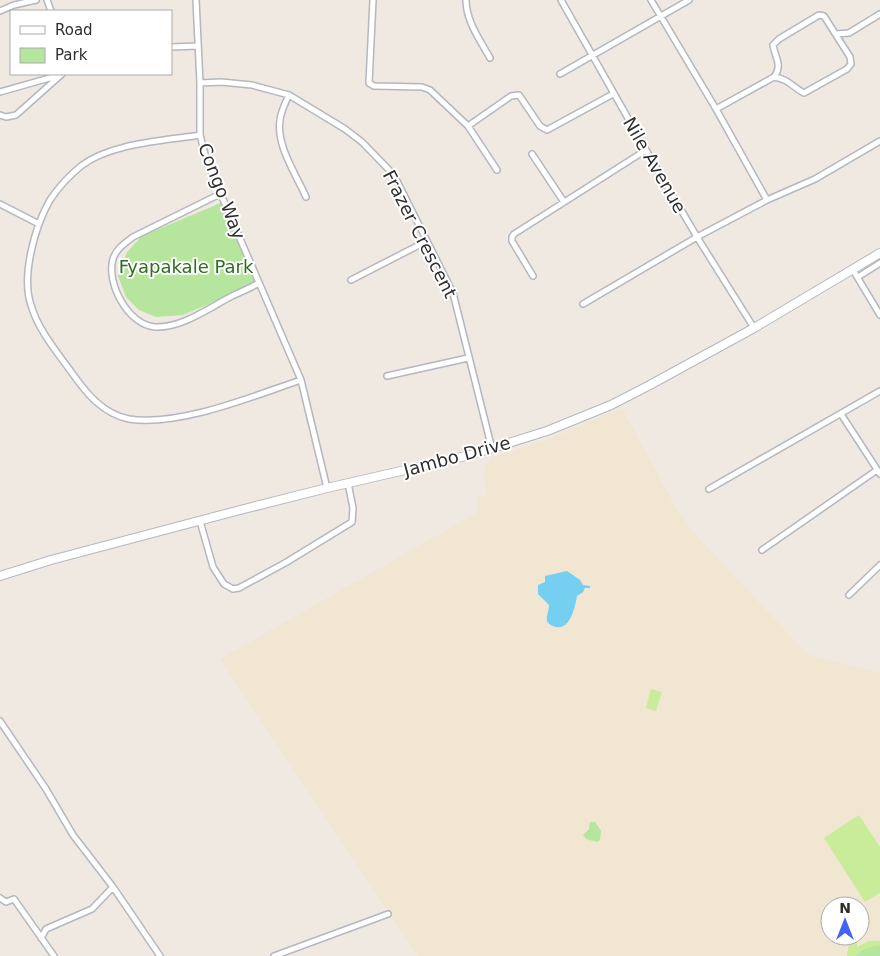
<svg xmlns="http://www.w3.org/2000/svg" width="880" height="956" font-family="'DejaVu Sans',sans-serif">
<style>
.education{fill:#f0e6d1;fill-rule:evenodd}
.green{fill:#b6e59e}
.pitch{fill:#c9ec9a}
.water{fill:#75cff0}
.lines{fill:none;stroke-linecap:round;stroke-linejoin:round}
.street-casing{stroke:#b4b7c1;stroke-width:8}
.secondary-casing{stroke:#b4b7c1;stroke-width:10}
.street{stroke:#fff;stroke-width:5}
.secondary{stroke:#fff;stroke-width:8}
.labels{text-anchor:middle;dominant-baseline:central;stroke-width:4;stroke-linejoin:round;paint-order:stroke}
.street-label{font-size:18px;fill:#2e2e2e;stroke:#fff}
.park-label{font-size:18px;fill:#2c6e1b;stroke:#fff}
</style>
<rect width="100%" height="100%" fill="#efe9e1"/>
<path class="education" d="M622,408l54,100 18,25 113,121 73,19v283h-462l-198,-297 258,-147 -1,-14 11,-3 -4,-16 1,-12 7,-10 57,-18zM830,906h30v30h-30z"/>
<path class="green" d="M223,202l35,81 -75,32 -27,2 -17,-7 -13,-13 -8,-21 9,-24 15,-16z
M590,822h5l6,9 -1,9 -3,2 -11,-3 -3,-4 6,-6z
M874,946h6v10h-25l8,-7z"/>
<path class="pitch" d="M651,689l11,3 -6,19 -10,-3z
M859,815l21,32v46l-15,9 -41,-64z
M850,937h7v10l12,-6h11v5c-10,0 -18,3 -25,10h-8z"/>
<path class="water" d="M567,571l13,9 3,5 7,1v2h-5l-2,4 -6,4c-2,11 -7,37 -24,30 -3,-1 -4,-2 -6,-5 -1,-4 2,-11 2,-16l-11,-11v-9l7,-3v-6z"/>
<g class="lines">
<defs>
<path id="street" d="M47,0l4,11
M196,0l4,83v52l7,27 94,218 26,108
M373,0l-4,83 5,3 48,1 8,3 38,36 29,44
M466,0c0,21 14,40 24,58
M561,0l85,150 51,87 57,91
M651,0l65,109 51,91
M0,11l14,-6 22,-5
M836,34l13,-1 31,-19
M171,47l27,-1
M560,74l129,-74
M200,83l21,-1 31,3 37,10 56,34 17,13 32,33 59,118 39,156
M0,92l60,-17
M289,95c-4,8 -8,16 -9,25 -4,26 16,54 26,77
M716,109l58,-32c9,-12 1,-19 -1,-32l6,-6 40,-24 5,1 26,41 1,7 -4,5 -43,24c-12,-6 -15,-14 -30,-16
M0,115l6,2 10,-2 46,-41
M468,126l43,-30 8,-1 21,31 7,4 66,-36
M200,135c-37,6 -89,8 -119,31 -11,9 -23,22 -31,34 -15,26 -29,76 -19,105 7,25 26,47 41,68 14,20 31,41 57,46 50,8 124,-23 172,-39
M532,154l32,48
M220,194l-87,43c-8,6 -17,12 -20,22 -7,24 15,66 42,68 27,1 54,-19 77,-31 9,-4 18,-8 27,-13
M0,204l39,20
M853,270l27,45
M533,276l-21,-35v-4l2,-3 132,-84
M858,277l22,-14
M351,280l76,-39
M583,304l114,-67 70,-37 48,-21 65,-38
M387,376l81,-18
M841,414l39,60
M709,489l171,-98
M200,521l13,46 11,17 9,5 6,-1 46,-25 67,-41 1,-14 -5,-25
M762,550l115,-80
M849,595l31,-30
M0,721l46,68 27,46 40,52 47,69
M0,898l6,4 8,-3 40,57
M41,938l5,-9 46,-20 21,-22
M274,956l114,-42"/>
<path id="secondary" d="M0,576l51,-16 193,-51 83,-21 143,-33 77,-24 64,-26 37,-19 106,-58 126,-75"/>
</defs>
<use href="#street" class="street-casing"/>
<use href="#secondary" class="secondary-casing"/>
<use href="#street" class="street"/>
<use href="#secondary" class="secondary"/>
</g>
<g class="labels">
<g class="street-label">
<text transform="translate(655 165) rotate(60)">Nile Avenue</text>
<text transform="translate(222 191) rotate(69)">Congo Way</text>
<text transform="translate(420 234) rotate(63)">Frazer Crescent</text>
<text transform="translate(457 456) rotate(-15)">Jambo Drive</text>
</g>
<g class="park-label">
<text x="186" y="266">Fyapakale Park</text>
</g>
</g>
<rect x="10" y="10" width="162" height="65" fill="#ffffff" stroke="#ababab"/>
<rect x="20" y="26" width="25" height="8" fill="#ffffff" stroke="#ababab"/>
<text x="55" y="35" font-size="15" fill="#2e2e2e">Road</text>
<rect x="20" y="48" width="25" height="15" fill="#b6e59e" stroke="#ababab"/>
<text x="55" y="60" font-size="15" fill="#2e2e2e">Park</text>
<g transform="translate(845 921)"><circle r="24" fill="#ffffff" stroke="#ababab"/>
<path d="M0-4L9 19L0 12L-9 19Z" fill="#4264fb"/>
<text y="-8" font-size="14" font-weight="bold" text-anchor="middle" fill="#2e2e2e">N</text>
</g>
</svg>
